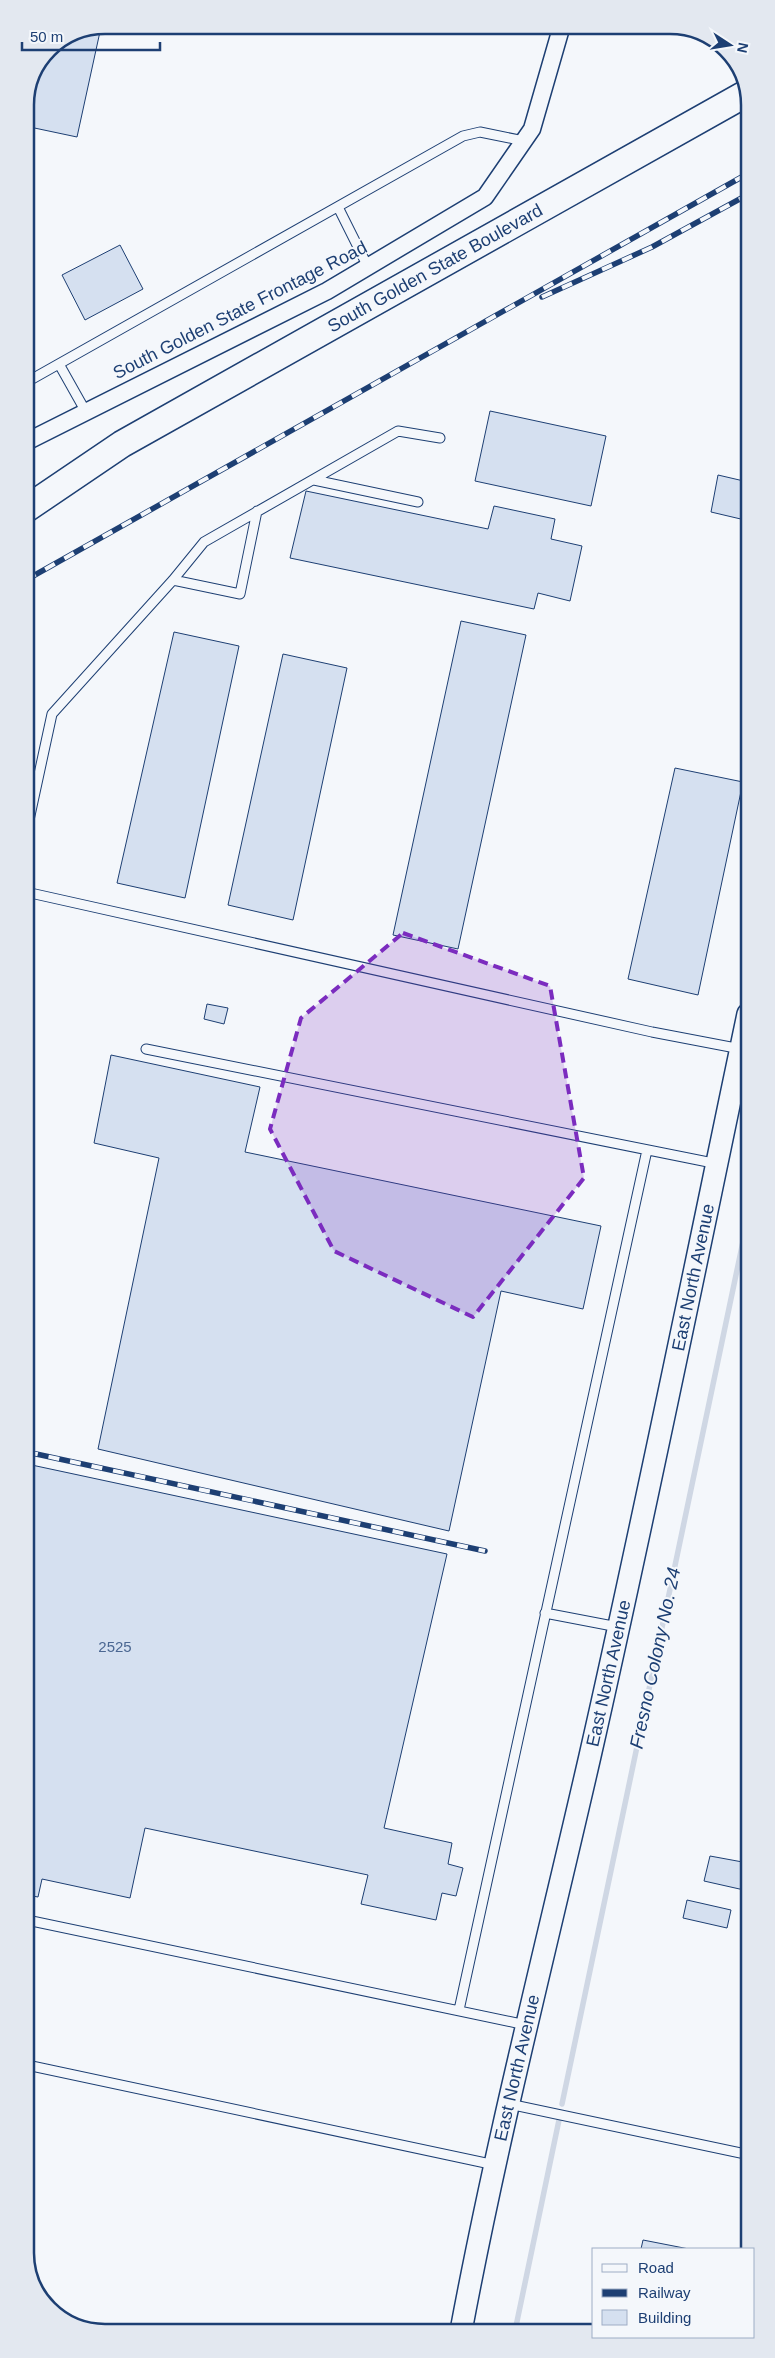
<svg xmlns="http://www.w3.org/2000/svg" width="775" height="2358" font-family="Helvetica,sans-serif">
<style>
.lines{fill:none;stroke-linecap:round;stroke-linejoin:round}
.stream{stroke:#cfd7e4;stroke-width:5.5}
.building{fill:#d5e0f0;stroke:#1d3f73}
.service-casing{stroke:#1d3f73;stroke-width:11}
.minor-casing{stroke:#1d3f73;stroke-width:19}
.tertiary-casing{stroke:#1d3f73;stroke-width:24}
.primary-casing{stroke:#1d3f73;stroke-width:29}
.service{stroke:#f4f7fb;stroke-width:9}
.minor{stroke:#f4f7fb;stroke-width:16}
.tertiary{stroke:#f4f7fb;stroke-width:21}
.primary{stroke:#f4f7fb;stroke-width:26}
.rail-casing{stroke:#1d3f73;stroke-width:5.5}
.rail{stroke:#f4f7fb;stroke-width:4;stroke-dasharray:11;stroke-linecap:butt}
.marked{fill:#7b2cbf;fill-opacity:0.2;stroke:#7b2cbf;stroke-width:4;stroke-dasharray:10 6;stroke-linejoin:round}
.labels{text-anchor:middle;dominant-baseline:central;stroke-width:4;stroke-linejoin:round;paint-order:stroke}
.number-label{font-size:15px;fill:#4b6792}
.street-label{font-size:18px;fill:#1d3f73;stroke:#f4f7fb}
.water-label{font-size:19px;font-style:italic;fill:#1d3f73;stroke:#f4f7fb}
.rim{fill:none;stroke:#1d3f73;stroke-width:2.5}
</style>
<rect width="100%" height="100%" fill="#f4f7fb"/>
<g class="lines">
<path class="stream" d="M562,2104l187,-891
M515,2331l44,-211"/>
</g>
<path class="building" d="M101,27l-24,110 -52,-11v-26l23,-52z
M120,245l23,44 -58,31 -23,-45z
M490,411l116,25 -15,70 -116,-25z
M718,475l30,7v24l-3,14 -34,-8z
M306,491l182,38 6,-23 61,13 -4,20 31,7 -12,55 -32,-8 -4,16 -244,-51z
M461,621l65,14 -68,314 -65,-14z
M174,632l65,14 -54,252 -68,-15z
M283,654l64,14 -54,252 -65,-15z
M675,768l68,14 -45,213 -70,-16z
M207,1004l21,4 -4,16 -20,-5z
M111,1055l149,32 -15,65 356,74 -18,83 -82,-18 -52,240 -351,-82 61,-291 -65,-15z
M27,1464l420,90 -63,274 68,15 -4,21 15,4 -7,28 -14,-3 -6,27 -75,-16 7,-29 -223,-47 -15,70 -88,-19 -4,18 -11,-2z
M710,1856l38,7 -4,27 -40,-9z
M687,1900l44,10 -4,18 -44,-10z
M643,2240l46,9h-48z"/>
<g class="lines">
<defs>
<path id="service" d="M338,207l30,60
M59,364l27,48
M25,383l438,-247 17,-4 44,9
M314,480l104,22
M173,580l67,14 17,-83
M26,834l26,-120 121,-134 31,-38 194,-111 42,7
M26,892l626,140 89,17
M146,1049l572,115
M545,1613l73,14
M27,1920l499,105
M459,2010l188,-860
M27,2065l468,100
M509,2104l241,51"/>
<path id="minor" d="M26,442l301,-151 158,-94 47,-68 30,-104"/>
<g id="tertiary">
<path id="s1" d="M461,2331c36,-193 85,-383 129,-575 56,-246 106,-494 158,-742"/>
</g>
<g id="primary">
<path id="s2" d="M26,509l96,-65 625,-351"/>
</g>
</defs>
<use href="#service" class="service-casing"/>
<use href="#minor" class="minor-casing"/>
<use href="#tertiary" class="tertiary-casing"/>
<use href="#primary" class="primary-casing"/>
<use href="#service" class="service"/>
<use href="#minor" class="minor"/>
<use href="#tertiary" class="tertiary"/>
<use href="#primary" class="primary"/>
<defs>
<path id="rail" d="M542,297l110,-50 95,-52
M26,580l721,-406
M27,1452l458,99"/>
</defs>
<use href="#rail" class="rail-casing"/>
<use href="#rail" class="rail"/>
</g>
<path class="marked" d="M403,933l147,53 34,192 -111,139 -139,-66 -64,-122 31,-111z"/>
<g class="labels">
<g class="number-label">
<text x="115" y="1646">2525</text>
</g>
<g class="street-label">
<text stroke="none"><textPath href="#s2" startOffset="475">South Golden State Boulevard</textPath></text>
<text transform="translate(240 310) rotate(-27)">South Golden State Frontage Road</text>
<text stroke="none"><textPath href="#s1" startOffset="1079">East North Avenue</textPath></text>
<text stroke="none"><textPath href="#s1" startOffset="674">East North Avenue</textPath></text>
<text stroke="none"><textPath href="#s1" startOffset="269">East North Avenue</textPath></text>
</g>
<g class="water-label">
<text transform="translate(655 1658) rotate(-78)">Fresno Colony No. 24</text>
</g>
</g>
<path d="M0 0H775V2358H0ZM105 34H670A71 71 0 0 1 741 105V2253A71 71 0 0 1 670 2324H105A71 71 0 0 1 34 2253V105A71 71 0 0 1 105 34Z" fill="#e3e8f0" fill-rule="evenodd"/>
<path class="rim" d="M105 34H670A71 71 0 0 1 741 105V2253A71 71 0 0 1 670 2324H105A71 71 0 0 1 34 2253V105A71 71 0 0 1 105 34Z"/>
<rect x="592" y="2248" width="162" height="90" fill="#f4f7fb" stroke="#9eadc5"/>
<rect x="602" y="2264" width="25" height="8" fill="#f4f7fb" stroke="#9eadc5"/>
<text x="638" y="2273" font-size="15" fill="#1d3f73">Road</text>
<rect x="602" y="2289" width="25" height="8" fill="#1d3f73" stroke="#9eadc5"/>
<text x="638" y="2298" font-size="15" fill="#1d3f73">Railway</text>
<rect x="602" y="2310" width="25" height="15" fill="#d5e0f0" stroke="#9eadc5"/>
<text x="638" y="2323" font-size="15" fill="#1d3f73">Building</text>
<g transform="translate(730 45) rotate(102)" stroke="#f4f7fb" stroke-width="4" paint-order="stroke">
<path d="M0-4L9 19L0 12L-9 19Z" fill="#1d3f73"/>
<text y="-8" font-size="14" font-weight="bold" text-anchor="middle" fill="#1d3f73">N</text>
</g>
<path d="M22 42v8h138v-8" fill="none" stroke="#1d3f73" stroke-width="2.5"/>
<text x="30" y="42" font-size="15" fill="#1d3f73" stroke="#f4f7fb" stroke-width="4" paint-order="stroke">50 m</text>
</svg>
